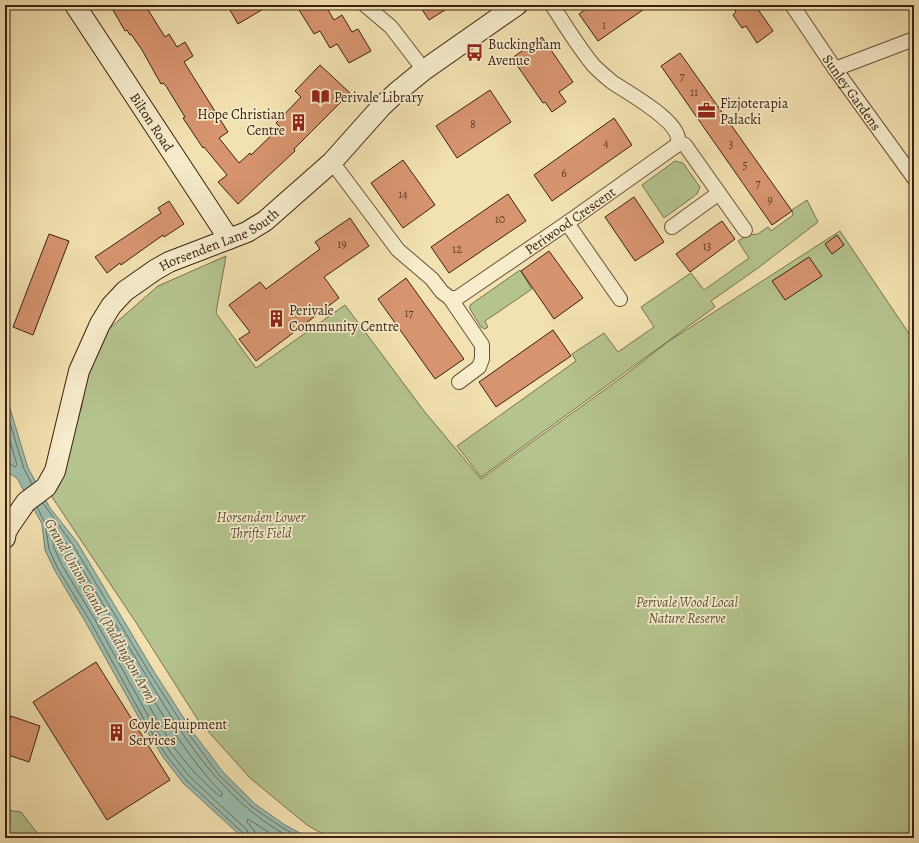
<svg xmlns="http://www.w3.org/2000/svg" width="919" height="843" font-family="Alegreya,serif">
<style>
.green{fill:#b5c48f;stroke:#787250}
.water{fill:#9bbdb0;stroke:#757e71}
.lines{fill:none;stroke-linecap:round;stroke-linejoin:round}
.shore{stroke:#6b6e61;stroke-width:1}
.building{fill:#d7956f;stroke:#3b2012}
.street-casing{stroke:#69503a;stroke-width:16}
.secondary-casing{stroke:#3b2012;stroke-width:22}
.street{stroke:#f7eccc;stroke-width:14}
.secondary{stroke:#f7eccc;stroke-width:20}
.labels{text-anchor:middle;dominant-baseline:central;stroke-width:3.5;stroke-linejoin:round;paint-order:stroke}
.number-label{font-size:12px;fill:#623d29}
.poi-label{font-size:14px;fill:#3b2012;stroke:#f7eccc;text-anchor:start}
.street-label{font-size:14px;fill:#3b2012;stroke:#f7eccc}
.park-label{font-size:14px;font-style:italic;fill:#605138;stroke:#f7eccc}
.water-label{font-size:15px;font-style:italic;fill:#584f41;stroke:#f7eccc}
</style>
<rect width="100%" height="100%" fill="#f3e2b1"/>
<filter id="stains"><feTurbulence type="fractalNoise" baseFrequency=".005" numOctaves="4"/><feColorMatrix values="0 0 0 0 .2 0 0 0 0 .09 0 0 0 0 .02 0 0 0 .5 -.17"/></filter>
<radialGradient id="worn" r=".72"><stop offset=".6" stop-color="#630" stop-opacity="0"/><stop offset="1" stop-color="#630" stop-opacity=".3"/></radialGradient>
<path class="green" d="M675,161l8,2 17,24 -3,7 -33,24 -22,-33z
M807,200l11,22 -60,46 -47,33 4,6 -234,170 -24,-31 119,-85 -4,-7 32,-21 14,19 36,-25 -13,-20 50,-34 13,17 45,-32 -11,-17 10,-6 10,-1 10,-7 3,4 22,-16 -1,-5z
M840,231l74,110v497h-584l-23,-13 -57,-47 -52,-58 -63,-99 -83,-124 30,-91 5,-34 16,-38 55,-48 68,-30 -10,57 40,55 89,-63 79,106 57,68 144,-104 44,-34z
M520,270l12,19 -47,32 3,6 -3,2 -4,-2 -11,-18v-4z
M5,810l16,2 20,26h-36z"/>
<path class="water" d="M5,392l23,76 22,40 27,34 76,128 39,61 31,41 32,32 30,21 24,13h-66l-60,-55 -20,-26 -20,-32 -57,-102 -31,-52 -10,-21 -3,-26 -25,-46 -12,-7z"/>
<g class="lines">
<path class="shore" d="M5,407l19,62 8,15
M5,424l12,41 -2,2 -6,-4h-4
M43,503l30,42 76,127 39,61 31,42 33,32 31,21 18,10
M37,507l8,16 4,26 9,20 32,52 56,102 20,32 20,25 57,53 2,5
M114,638h3c31,52 63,112 105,155v3h-3l-25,-24 -19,-23 -19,-31 -43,-78z
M250,838l-3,-8 -58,-54 -19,-24 -19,-31 -57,-103 -31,-51 -9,-19 -2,-18 1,-1h2l14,18c23,39 46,77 69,115 41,68 80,137 153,176
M256,838l-2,-8 -7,-8 1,-3 30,19"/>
</g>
<path class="building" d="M110,5h35l20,32 4,-3 8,13 8,-5 8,14 -9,6 44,70 -9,6 20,25 11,-10 1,2 29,-28 -4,-4 25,-26 -6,-6 25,-26 30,28 -56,56 1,2 -57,53 -20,-22 9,-7 -23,-28 -1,1 -20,-30 2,-1 -19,-31 -3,-3 -2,1 -19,-34 -11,-16 -1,1 -3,-5 -2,1z
M227,5h43l-32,19z
M296,5h29l9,15 8,-5 10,17 6,-3 13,22 -22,12 -12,-19 -7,4 -10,-17 -6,3z
M419,5h34l-24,15z
M592,5h58l-52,36 -19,-27z
M731,5h24l18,26 -16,12 -11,-17 -4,2 -9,-13 3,-3z
M542,37l31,45 -14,10 7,10 -14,10 -7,-10 -2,1 -31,-45z
M680,53l112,158 -20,14 -111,-159z
M490,90l21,32 -54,36 -21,-32z
M614,118l18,27 -80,56 -18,-26z
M403,160l32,45 -32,23 -32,-45z
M508,194l18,27 -77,52 -18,-26z
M634,197l30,45 -29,19 -30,-44z
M169,201l15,23 -20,13 -1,-2 -42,30 -1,-2 -13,10 -12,-16 66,-44 -3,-5z
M350,218l19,28 -45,31 15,21 -83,63 -17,-22 11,-7 -21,-27 31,-23 6,7 54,-40 -5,-7z
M722,221l13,18 -45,33 -14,-18z
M49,234l20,7 -36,94 -20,-8z
M837,235l7,10 -12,9 -7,-10z
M549,251l34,47 -29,21 -33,-48z
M809,257l13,19 -37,24 -13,-19z
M406,278l58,81 -29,20 -57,-80z
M553,330l18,26 -75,51 -17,-25z
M96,662l74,118 -63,40 -74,-118z
M11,716l29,10 -11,36 -24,-8v-19z"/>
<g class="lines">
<defs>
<g id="street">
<path d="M365,5l26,22 33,43"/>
<path id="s1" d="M792,5l43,64 79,109"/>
<path d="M835,69l79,-30"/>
<path d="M678,142l7,3 60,85"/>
<path id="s2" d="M332,162l66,88 34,29 10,13 8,6h7l110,-75 110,-78c10,-21 -51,-53 -65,-63 -6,-5 -13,-11 -18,-16 -16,-19 -29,-41 -42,-61"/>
<path d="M567,223l53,76"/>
<path d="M672,227l47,-34"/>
<path d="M450,298l32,47v14l-3,8 -20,15"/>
</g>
<g id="secondary">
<path id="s3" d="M75,5l154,234"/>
<path id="s4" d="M5,538l1,-6 4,-7 16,-23 20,-15 9,-16 24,-100 21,-47 11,-18 14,-15 30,-21 14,-8 78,-30 18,-11 67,-59 49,-55 16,-15 27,-22 93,-65"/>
</g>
</defs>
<use href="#street" class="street-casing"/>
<use href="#secondary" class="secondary-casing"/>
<use href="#street" class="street"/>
<use href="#secondary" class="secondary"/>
</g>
<defs>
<symbol id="bus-bare" viewBox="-9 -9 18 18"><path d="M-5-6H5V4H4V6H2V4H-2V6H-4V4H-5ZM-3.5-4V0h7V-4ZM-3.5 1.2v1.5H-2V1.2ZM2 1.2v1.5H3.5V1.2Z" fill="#8f2418" stroke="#f7eccc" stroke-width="2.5" paint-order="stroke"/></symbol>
<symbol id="library-bare" viewBox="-9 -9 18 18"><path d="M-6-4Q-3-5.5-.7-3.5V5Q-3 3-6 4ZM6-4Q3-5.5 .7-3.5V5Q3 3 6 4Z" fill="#8f2418" stroke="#f7eccc" stroke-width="2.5" paint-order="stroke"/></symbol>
<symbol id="office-bare" viewBox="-9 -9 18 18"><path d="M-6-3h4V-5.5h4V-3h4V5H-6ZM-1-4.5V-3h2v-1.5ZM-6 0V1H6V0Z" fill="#8f2418" stroke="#f7eccc" stroke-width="2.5" paint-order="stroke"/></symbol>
<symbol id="building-bare" viewBox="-9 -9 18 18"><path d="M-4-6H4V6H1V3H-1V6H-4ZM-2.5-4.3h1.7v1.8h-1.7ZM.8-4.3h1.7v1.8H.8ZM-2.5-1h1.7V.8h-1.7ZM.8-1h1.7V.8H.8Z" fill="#8f2418" stroke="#f7eccc" stroke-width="2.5" paint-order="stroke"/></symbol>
</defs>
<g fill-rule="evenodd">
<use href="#bus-bare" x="462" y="40" width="25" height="25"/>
<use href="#library-bare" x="308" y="84" width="25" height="25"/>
<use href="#office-bare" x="694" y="98" width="25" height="25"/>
<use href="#building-bare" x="286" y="110" width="25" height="25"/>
<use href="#building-bare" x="264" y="306" width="25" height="25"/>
<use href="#building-bare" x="104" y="720" width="25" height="25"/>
</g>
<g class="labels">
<g class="number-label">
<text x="604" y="25">1</text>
<text x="682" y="76">7</text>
<text x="694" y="92">11</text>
<text x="473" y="124">8</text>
<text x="606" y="143">4</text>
<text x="731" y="144">3</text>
<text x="745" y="165">5</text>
<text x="564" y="173">6</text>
<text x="758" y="183">7</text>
<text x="403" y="194">14</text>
<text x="770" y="200">9</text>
<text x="500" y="219">10</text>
<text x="342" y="244">19</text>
<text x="707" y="246">13</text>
<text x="457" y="249">12</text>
<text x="409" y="313">17</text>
</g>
<g class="poi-label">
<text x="488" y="44">Buckingham<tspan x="488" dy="16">Avenue</tspan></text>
<text x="334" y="97">Perivale Library</text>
<text x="720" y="103">Fizjoterapia<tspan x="720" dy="16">Pałacki</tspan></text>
<text x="285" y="114" text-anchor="end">Hope Christian<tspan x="285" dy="16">Centre</tspan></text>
<text x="289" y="310">Perivale<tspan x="289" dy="16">Community Centre</tspan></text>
<text x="129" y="724">Coyle Equipment<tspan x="129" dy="16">Services</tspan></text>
</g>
<g class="street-label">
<text stroke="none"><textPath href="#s1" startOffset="106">Sunley Gardens</textPath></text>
<text stroke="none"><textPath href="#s3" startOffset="140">Bilton Road</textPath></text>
<text stroke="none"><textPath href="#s2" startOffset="325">Periwood Crescent</textPath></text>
<text stroke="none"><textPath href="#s4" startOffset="389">Horsenden Lane South</textPath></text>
</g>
<g class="park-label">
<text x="261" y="517">Horsenden Lower<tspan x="261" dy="16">Thrifts Field</tspan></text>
<text x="687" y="602">Perivale Wood Local<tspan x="687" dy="16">Nature Reserve</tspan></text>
</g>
<g class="water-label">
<text transform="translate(101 611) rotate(60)">Grand Union Canal (Paddington Arm)</text>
</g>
</g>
<rect width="919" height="843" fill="none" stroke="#f3e2b1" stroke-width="20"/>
<rect x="6" y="6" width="907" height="831" fill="none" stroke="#3b2012" stroke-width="2"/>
<rect x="10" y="10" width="899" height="823" fill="none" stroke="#3b2012"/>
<rect width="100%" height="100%" filter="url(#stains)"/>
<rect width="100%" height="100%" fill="url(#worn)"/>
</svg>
